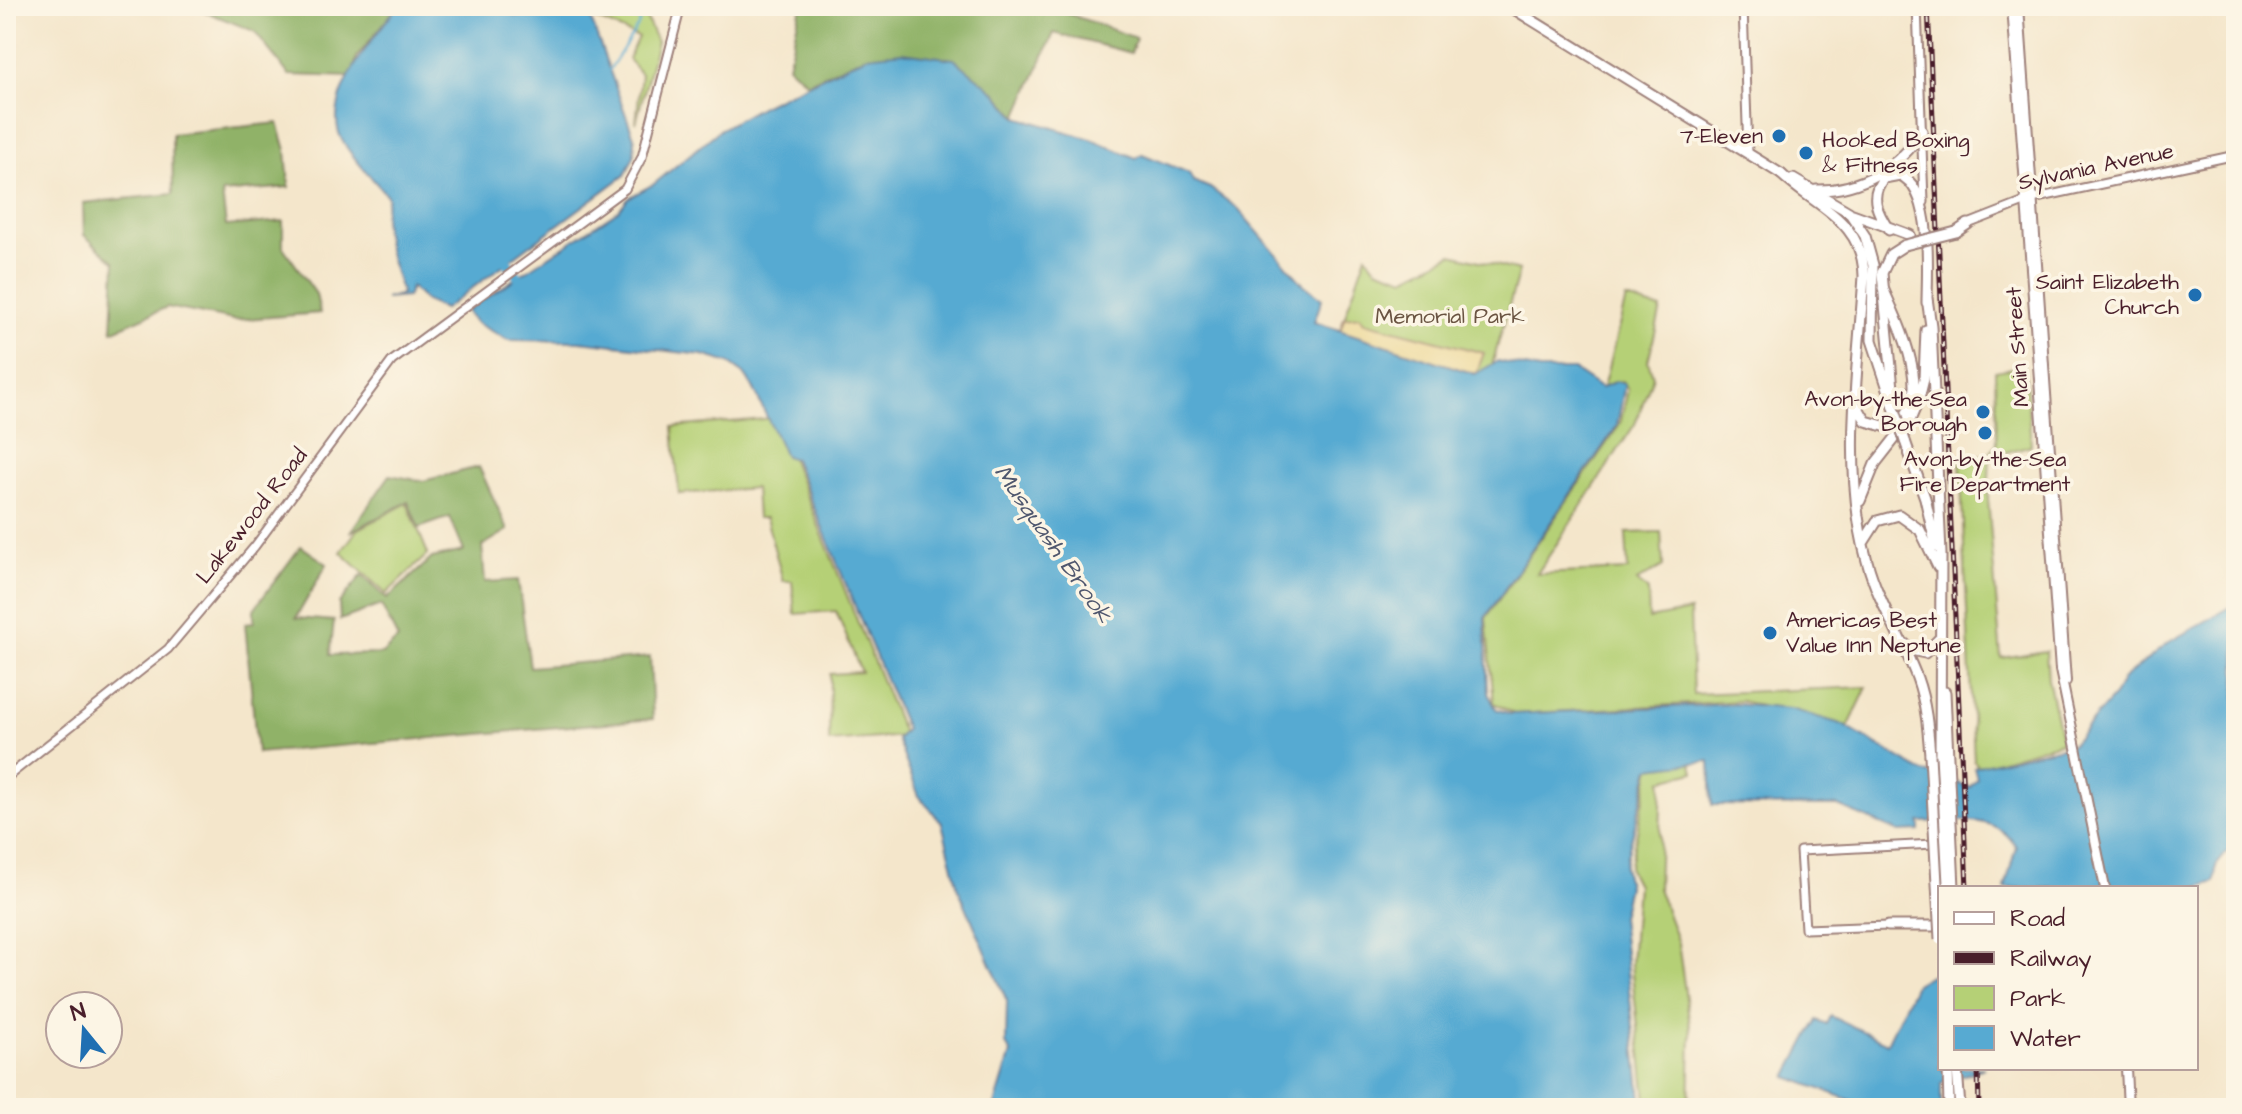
<svg xmlns="http://www.w3.org/2000/svg" width="2242" height="1114" font-family="'Architects Daughter',sans-serif">
<style>
.green{fill:#b5d076;stroke:#807850;stroke-width:2}
.forest{fill:#90b267;stroke:#6d6849;stroke-width:2}
.sand{fill:#eeda9e;stroke:#9c7c64;stroke-width:2}
.water{fill:#57aad2;stroke:#50647e;stroke-width:2}
.lines{fill:none;stroke-linecap:round;stroke-linejoin:round}
.stream{stroke:#57aad2;stroke-width:2}
.river{stroke:#57aad2;stroke-width:10}
.tertiary-casing{stroke:#9f827b;stroke-width:11}
.secondary-casing{stroke:#9f827b;stroke-width:12}
.primary-casing{stroke:#9f827b;stroke-width:13}
.trunk-casing{stroke:#9f827b;stroke-width:13}
.tertiary{stroke:#fff;stroke-width:7}
.secondary{stroke:#fff;stroke-width:8}
.primary{stroke:#fff;stroke-width:9}
.trunk{stroke:#fff;stroke-width:9}
.rail-casing{stroke:#4a1f2b;stroke-width:5}
.rail{stroke:#fcf5e5;stroke-width:2;stroke-dasharray:6;stroke-linecap:butt}
.trunk-bridge-casing{stroke:#9f827b;stroke-width:13;stroke-linecap:butt}
.trunk-bridge{stroke:#fff;stroke-width:9}
.poi-dot{fill:#1f6fb2;stroke:#fcf5e5;stroke-width:3}
.labels{text-anchor:middle;dominant-baseline:central;stroke-width:7;stroke-linejoin:round;paint-order:stroke}
.poi-label{font-size:22px;fill:#4a1f2b;stroke:#fcf5e5;text-anchor:end}
.street-label{font-size:22px;fill:#4a1f2b;stroke:#fcf5e5}
.park-label{font-size:22px;fill:#6a5442;stroke:#fcf5e5}
.water-label{font-size:24px;font-style:italic;fill:#4f576e;stroke:#fcf5e5}
</style>
<rect width="100%" height="100%" fill="#fcf5e5"/>
<filter id="ink" filterUnits="userSpaceOnUse"><feTurbulence type="fractalNoise" baseFrequency=".0125" numOctaves="2"/><feDisplacementMap in="SourceGraphic" scale="16" xChannelSelector="R" yChannelSelector="G"/><feConvolveMatrix kernelMatrix="1 2 1 2 8 2 1 2 1" color-interpolation-filters="sRGB"/></filter>
<filter id="wash" filterUnits="userSpaceOnUse"><feTurbulence type="fractalNoise" baseFrequency=".006" numOctaves="4" result="noise"/><feDisplacementMap in="SourceGraphic" scale="32" xChannelSelector="R" yChannelSelector="G"/><feGaussianBlur stdDeviation="1.8" result="paint"/><feColorMatrix in="noise" values="0 0 0 0 0 0 0 0 0 0 0 0 0 0 0 0 0 1.4 0 .05"/><feComposite in="paint" operator="in"/></filter>
<g filter="url(#wash)">
<rect width="100%" height="100%" fill="#f4e6cb"/>
<path class="green" d="M541,6h89l13,5 14,31 -21,81 5,-49 -13,-15 10,-22 -70,-30z
M1452,254l67,17 -27,94 -16,15 -132,-39 -28,-18 24,7 26,-75 10,13 29,10z
M1626,299l35,10 -13,52 5,15 -18,48 -98,150 91,-4 -2,-37 35,-1 2,34 -26,15 11,10 1,28 41,-8 3,83 174,-7 -19,41 -107,-27 -227,13 -20,-11 -8,-85 134,-194 8,-34 -6,-9 -11,2 -9,8z
M2025,366l6,79 -41,12 -2,42 13,159 45,-7 2,28 14,63 -83,25 -5,-6 -14,-302 29,-5 8,-11 -2,-72z
M775,418l129,318 -75,6 1,-68 31,-2 -25,-61 -41,3 -3,-33h-9l-17,-63h-9l-2,-30 -76,6 -6,-67z
M407,503l21,51 -42,40 -45,-42 16,-22z
M1691,761l3,11 -32,8 -4,108 20,55 13,90 -2,75h-42l-16,-144 6,-79 -8,-16 22,-102z"/>
<path class="forest" d="M191,6h207l-41,51 -5,20 -63,-2 -35,-44z
M801,6h246l89,32 -5,15 -77,-20 -37,84 -22,-25 -129,-36 -59,27 -19,-17z
M278,123l8,27 3,37 -67,6 4,33 57,-5v26l33,47 4,19 -86,7 -67,-13 -55,24 3,-69 -31,-27 -1,-32 90,-9 -1,-60z
M479,467l29,63 -26,16 3,36 33,-2 12,87 120,-10 3,62 -396,34 -12,-130 9,-1v-13l47,-63 26,18 -31,54 38,3 -4,34 52,-1 16,-15 -17,-34 -41,15 -1,-17 23,-28 25,24 45,-41 32,-7 -14,-34 -31,11 -11,-26 -58,30 40,-57 33,6z"/>
<path class="sand" d="M1360,316l4,6 120,31 -8,21 -136,-42 4,-14z"/>
<path class="water" d="M398,6h112l4,10 76,1 45,123 -1,16 -9,19 -181,134 -19,-8 -14,-14 -4,10 -22,2 17,-5c-10,-32 -25,-64 -14,-97 -14,-18 -36,-38 -47,-59 -19,-40 34,-103 57,-132z
M902,52l52,7 41,33 22,25 74,22 45,19 6,-4 47,19 4,8 17,7 27,20 65,75 20,16 -8,23 161,52 23,-13 41,9h35l27,18 15,-7 9,3 -8,42 -132,192 3,75 8,16 14,5 224,-10 57,5 50,15 82,48 47,15 7,-8 -3,-12 97,-22 44,-50 7,-15 47,-38 67,-38v237l-20,25 -1,16 -21,6h-189l11,-41c-19,-35 -62,-26 -96,-25v9l-21,1 -61,-26 -126,-1 -2,-44 -60,7 -26,99 4,19 -7,31 21,191h-648l17,-55 -5,-9 1,-43 -49,-113 -16,-65 -23,-27 -22,-57 9,-10 -112,-270 -9,-3 -32,-69 -9,-13 -15,-11 -26,-8 -123,-14 -72,-1 -32,-17 -10,-12 153,-101 9,-12 26,-14 67,-55 41,-23 104,-50z
M1940,969v99h44l-43,15v25h-84l2,-5 -72,-26 30,-57 10,4 4,-8 56,27 28,-59z"/>
<g class="lines">
<path class="stream" d="M608,72l31,-48 2,-18"/>
<path class="river" d="M500,254l25,31"/>
</g>
</g>
<g filter="url(#ink)">
<g class="lines">
<defs>
<path id="tertiary" d="M1743,6l5,148
M1917,6l7,196
M1968,224l64,-25 204,-44
M6,778l162,-129 87,-103 137,-185 233,-172 17,-32 39,-151
M1888,926l-83,3 -5,-78 134,-7"/>
<path id="secondary" d="M2012,6l48,664 45,218
M2019,6l47,675
M2126,1068l2,40"/>
<path id="primary" d="M1509,6l272,168"/>
<path id="trunk" d="M1781,174c36,34 82,46 83,102 -6,93 -22,192 3,285 11,41 35,77 50,117 9,25 11,50 13,77
M1793,179l56,33 16,24 8,29 -1,75 23,70
M1816,190c42,1 85,-23 106,-59
M1850,213l60,22
M1889,230c-11,-16 -21,-35 -5,-52l16,-3c34,15 27,95 27,128
M1956,232l12,-8
M1927,298l4,28 10,228 -1,202 6,132
M1894,399l-12,-126 9,-19 14,-9
M1857,406l9,15 21,6c56,-18 10,-106 -4,-139
M1905,441l20,57 11,49
M1860,501l15,-37 36,-46 8,-19 5,-20 2,-49
M1863,543l14,-22 22,-6 21,15 18,37
M1904,643l7,7 14,3 14,-14
M1945,692l9,196
M1888,926h52
M1948,1068l1,40
M1957,1068l3,40"/>
</defs>
<use href="#tertiary" class="tertiary-casing"/>
<use href="#secondary" class="secondary-casing"/>
<use href="#primary" class="primary-casing"/>
<use href="#trunk" class="trunk-casing"/>
<use href="#tertiary" class="tertiary"/>
<use href="#secondary" class="secondary"/>
<use href="#primary" class="primary"/>
<use href="#trunk" class="trunk"/>
<defs>
<path id="rail" d="M1928,6l39,882
M1978,1068l1,40"/>
</defs>
<use href="#rail" class="rail-casing"/>
<use href="#rail" class="rail"/>
<defs>
<path id="trunk-bridge" d="M1905,245l51,-13
M1895,410l10,31
M1930,755l10,184"/>
</defs>
<use href="#trunk-bridge" class="trunk-bridge-casing"/>
<use href="#trunk-bridge" class="trunk-bridge"/>
</g>
</g>
<g class="poi-dot">
<circle cx="1779" cy="136" r="8"/>
<circle cx="1806" cy="153" r="8"/>
<circle cx="2195" cy="295" r="8"/>
<circle cx="1983" cy="412" r="8"/>
<circle cx="1985" cy="433" r="8"/>
<circle cx="1770" cy="633" r="8"/>
</g>
<g class="labels">
<g class="poi-label">
<text x="1763" y="136">7-Eleven</text>
<text x="1822" y="140" text-anchor="start">Hooked Boxing<tspan x="1822" dy="25">&amp; Fitness</tspan></text>
<text x="2179" y="282">Saint Elizabeth<tspan x="2179" dy="25">Church</tspan></text>
<text x="1967" y="399">Avon-by-the-Sea<tspan x="1967" dy="25">Borough</tspan></text>
<text x="1985" y="459" text-anchor="middle">Avon-by-the-Sea<tspan x="1985" dy="25">Fire Department</tspan></text>
<text x="1786" y="620" text-anchor="start">Americas Best<tspan x="1786" dy="25">Value Inn Neptune</tspan></text>
</g>
<g class="street-label">
<text transform="translate(2096 167) rotate(-12)">Sylvania Avenue</text>
<text transform="translate(2018 347) rotate(-94)">Main Street</text>
<text transform="translate(252 516) rotate(-52)">Lakewood Road</text>
</g>
<g class="park-label">
<text x="1450" y="316">Memorial Park</text>
</g>
<g class="water-label">
<text transform="translate(1053 544) rotate(55)">Musquash Brook</text>
</g>
</g>
<rect width="2242" height="1114" fill="none" stroke="#fcf5e5" stroke-width="32"/>
<rect x="1938" y="886" width="260" height="184" fill="#fcf5e5" stroke="#b59f9b" stroke-width="2"/>
<rect x="1954" y="912" width="40" height="12" fill="#ffffff" stroke="#b59f9b" stroke-width="2"/>
<text x="2010" y="926" font-size="24" fill="#4a1f2b">Road</text>
<rect x="1954" y="952" width="40" height="12" fill="#4a1f2b" stroke="#b59f9b" stroke-width="2"/>
<text x="2010" y="966" font-size="24" fill="#4a1f2b">Railway</text>
<rect x="1954" y="986" width="40" height="24" fill="#b5d076" stroke="#b59f9b" stroke-width="2"/>
<text x="2010" y="1006" font-size="24" fill="#4a1f2b">Park</text>
<rect x="1954" y="1026" width="40" height="24" fill="#57aad2" stroke="#b59f9b" stroke-width="2"/>
<text x="2010" y="1046" font-size="24" fill="#4a1f2b">Water</text>
<g transform="translate(84 1030) rotate(342)"><circle r="38" fill="#fcf5e5" stroke="#b59f9b" stroke-width="2"/>
<path d="M0-6L14 30L0 20L-14 30Z" fill="#1f6fb2"/>
<text y="-12" font-size="22" font-weight="bold" text-anchor="middle" fill="#4a1f2b">N</text>
</g>
</svg>
